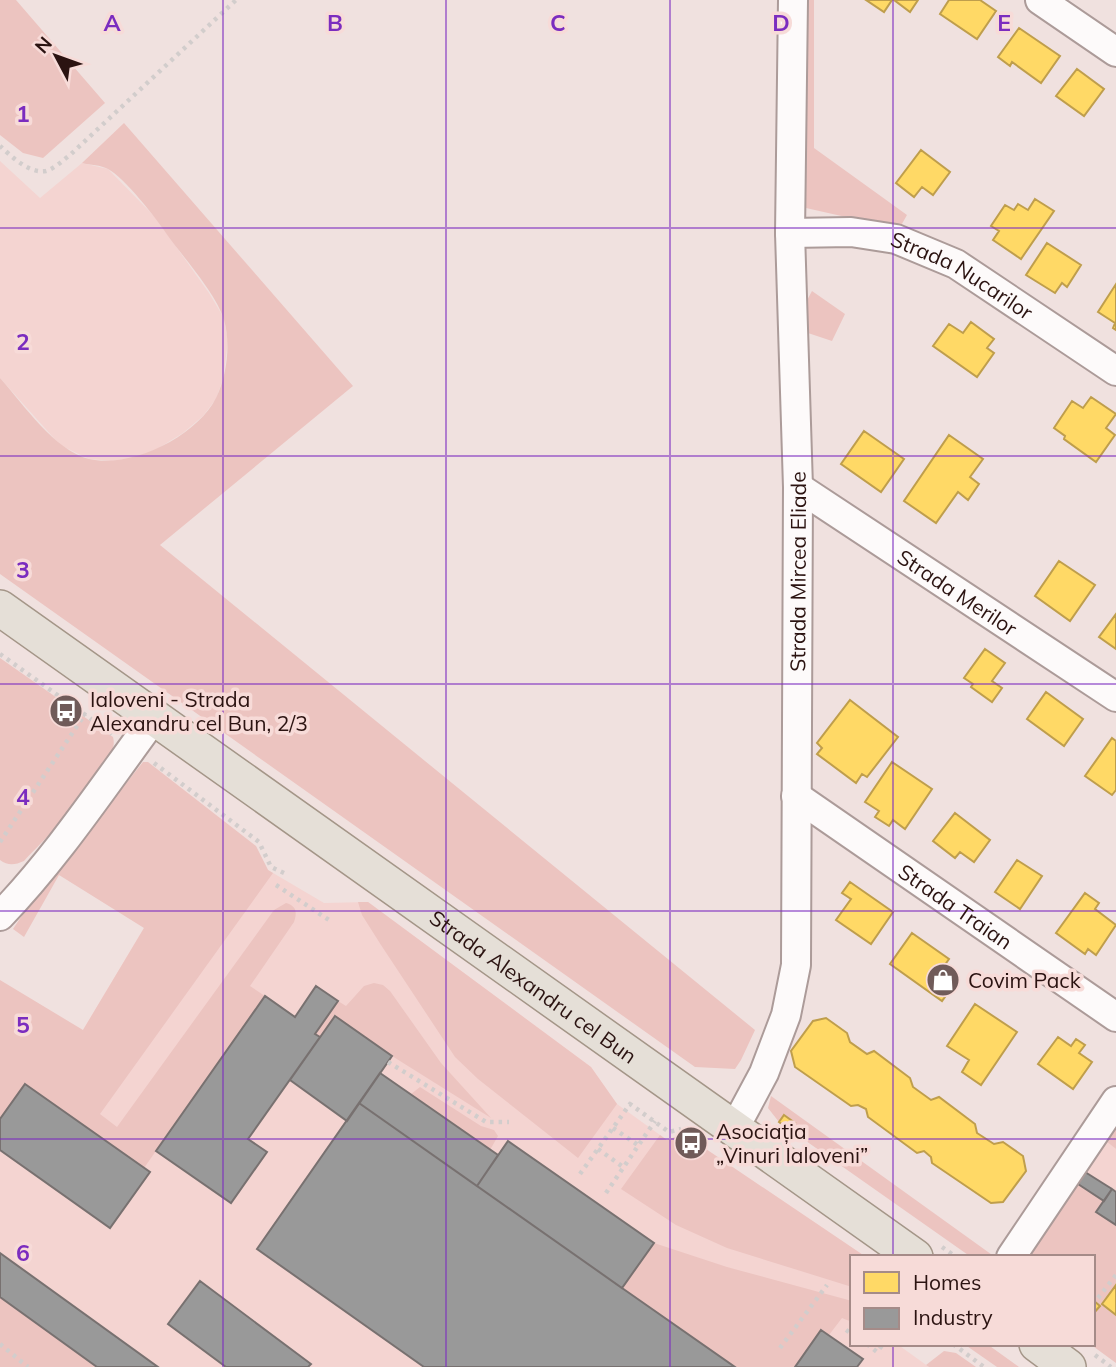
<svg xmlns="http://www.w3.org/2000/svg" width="1116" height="1367" font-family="Mulish,sans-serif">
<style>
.built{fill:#f4d4d1}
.green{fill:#ecc4c0}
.homes{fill:#ffd966;stroke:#bf9e4c;stroke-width:2}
.industry{fill:#999;stroke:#787170;stroke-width:2}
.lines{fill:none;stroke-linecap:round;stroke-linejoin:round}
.minor-casing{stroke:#ac9b99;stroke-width:32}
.major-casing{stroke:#a49688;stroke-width:38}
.path{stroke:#d2cdcc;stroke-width:4.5;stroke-dasharray:3.5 5;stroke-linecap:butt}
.minor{stroke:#fdfafa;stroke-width:28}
.major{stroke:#e5dfd7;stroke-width:35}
.grid{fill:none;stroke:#7b2cbf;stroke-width:2;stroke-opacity:0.55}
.labels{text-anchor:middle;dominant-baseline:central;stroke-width:7;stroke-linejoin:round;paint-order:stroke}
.street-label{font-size:21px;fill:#2b1311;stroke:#f7dbd8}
.poi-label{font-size:21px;fill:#2b1311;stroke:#f7dbd8;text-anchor:start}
.grid-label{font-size:23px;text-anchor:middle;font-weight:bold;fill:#7b2cbf;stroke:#f7dbd8;stroke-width:7;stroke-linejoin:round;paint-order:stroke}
</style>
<rect width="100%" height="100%" fill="#f0e1df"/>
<path class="built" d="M0,161l40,37 42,-35 26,6 47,48 54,76 15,25 4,23 -5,38 -7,20 -13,17 -20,17 -26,16 -23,9 -22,3 -23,-2 -29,-14 -60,-67z
M256,847l12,23 56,33 44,-1 223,165 26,37 43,31 7,5 16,-6 1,8 8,6 5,-5 169,114h-14v87h45l32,23h-832l-97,-70v-178l25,-35 58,-54 61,-102z
M1107,1141l9,8v43l-31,-20z"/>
<path class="green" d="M0,0h16l89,103 -62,55 -20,-5 -23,-18z
M798,0h16v148l93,67 -8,14 -93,-21 -6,-15z
M124,123l229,263 -193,159 595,485 -14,30 -6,9 -40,-2 -695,-493v-196c24,27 54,72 89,81 42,10 108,-23 127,-61 11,-22 15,-55 8,-78 -7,-25 -40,-62 -56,-84 -11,-17 -44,-59 -60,-67 -7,-4 -18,-4 -26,-6z
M812,291l33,23 -13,27 -27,-9 -1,-26z
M0,658l113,79c9,29 -68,101 -89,124 -9,4 -16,5 -24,-1z
M143,762h5l108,84 12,24 5,3 -173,241 17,13 157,-217 12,-7c11,3 11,10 8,19l-44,64 15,10 -121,172 -119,-84 -25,35v-139l83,50 61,-102 -85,-53 -35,62 -11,-8 18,-27z
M358,902h10l223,165 26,37 -39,54 -100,-79 -23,-22 -74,-112 -19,-30z
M374,983l9,2 7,6 51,72 50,55 -99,-62 -57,-40 -15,21 -5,-3 23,-33 8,5 18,-20z
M420,1087l61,39 13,4 4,6 -8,14 -79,-56z
M771,1096l224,161h-24l-192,-135 -11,-14z
M1116,1119v30l-10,-8 -20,30 30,21v171l-26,-19h3v-87h-70l48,-74h7l7,-11 -2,-6z
M683,1134l5,2 -4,6 8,6 5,-5 169,114h-14v30l-125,-39 -51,-23 -55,-36 39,-54 7,5z
M654,1243l73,24 125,34v21l-10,-4 -13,17 -8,-5 -26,37h-60l-113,-79z
M0,1297l97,70h-97z
M964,1344h23l32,23h-22z
M944,1351l12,2 20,14h-47l-3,-2z"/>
<path class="homes" d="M866,0h26l-8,12z
M894,0h24l-8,12z
M949,0h31l16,11 -19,28 -37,-25z
M1019,28l41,28 -19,27 -29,-21 -2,4 -12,-9z
M1077,69l27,20 -20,27 -28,-20z
M921,150l29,22 -17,23 -11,-8 -8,10 -18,-14z
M1035,199l19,12 -33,48 -28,-19 6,-9 -8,-5 14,-21 9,5 4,-6 10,6z
M1047,243l34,22 -14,22 -5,-4 -7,10 -29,-18z
M1116,284v46l-3,-2 2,-5 -17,-11z
M971,322l23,17 -7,9 7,5 -17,24 -44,-31 16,-22 14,9z
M1091,397l25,17 -10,14 9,7 -19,27 -32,-23 1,-3 -11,-8 18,-27 11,7z
M864,431l40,28 -23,33 -40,-28z
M949,435l34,24 -13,18 9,7 -11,16 -10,-8 -22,31 -32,-22z
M1059,561l36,24 -25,36 -35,-25z
M1116,614v35l-17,-12z
M985,649l20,14 -13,18 10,7 -10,14 -21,-15 2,-3 -9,-6z
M1046,692l37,27 -19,27 -37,-27z
M850,700l48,37 -31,40 -5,-3 -6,9 -39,-29 5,-6 -5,-5z
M62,703l13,9 -5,8 -13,-9z
M1112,738l4,3v49l-4,5 -27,-19z
M892,762l40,27 -27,40 -12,-9 -4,6 -14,-9 4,-6 -14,-9z
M955,813l35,27 -16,22 -14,-10 -5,6 -22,-17z
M1017,860l25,16 -22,33 -25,-17z
M850,882l43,30 -22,32 -35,-24 15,-21 -9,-6z
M1085,893l14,10 -4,6 21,16 -20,30 -8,-6 -3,5 -29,-21z
M912,933l37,26 -7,10 15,11 -15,21 -52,-37z
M975,1004l42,28 -36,53 -19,-13 7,-12 -22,-14z
M826,1018l21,15 3,9 17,12 7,-3 36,27 3,9 18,13 8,-3 36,27 2,9 17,11 9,-2 20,14 3,15 -23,31 -12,1 -59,-40 -1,-6 -7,-6 -7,2 -49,-36 -2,-8 -8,-4 -7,1 -56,-39 -4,-16 22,-30z
M1058,1037l13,9 5,-7 9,6 -6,8 13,9 -19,27 -35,-25z
M784,1115l11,8 -5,7 -11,-8z
M1116,1285v30l-14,-11z
M1093,1300l7,6 -7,8z"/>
<path class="industry" d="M316,986l22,15 -23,33 5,3 -72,102 19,13 -36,51 -75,-52 109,-155 30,21z
M335,1016l57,40 -45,65 -57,-41z
M380,1073l118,82 -21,31 -118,-83z
M25,1084l125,88 -40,56 -110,-78v-31z
M359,1103l263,185 113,79h-311l-167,-118z
M688,1136l9,7 -5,5 -8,-6z
M508,1141l146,102 -32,45 -145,-102z
M1085,1172l27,17 -8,12 -26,-17z
M1112,1189l4,3v33l-20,-13z
M0,1253l158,114h-61l-97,-70z
M200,1281l111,83 -3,3h-82l-58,-43z
M821,1330l42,29 -6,8h-62z"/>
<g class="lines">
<defs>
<g id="minor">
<path d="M1040,0l76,52"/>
<path id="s1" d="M790,233l61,-1 45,7 60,25 160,107"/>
<path id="s2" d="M798,487l318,210"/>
<path id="s3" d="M796,796l320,221"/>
<path d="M0,916c58,-60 105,-132 155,-199"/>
<path id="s4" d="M734,1129l30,-56 22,-58 10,-50 2,-478 -8,-254 3,-233"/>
<path d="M1011,1257l105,-156"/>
</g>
<g id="major">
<path id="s5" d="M0,608l915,649"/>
<path d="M1037,1344l31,23"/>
</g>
</defs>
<use href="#minor" class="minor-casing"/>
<use href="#major" class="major-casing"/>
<path class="path" d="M0,146c11,10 29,28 46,25 8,-2 17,-11 24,-16l166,-155
M0,654l112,80
M154,763l105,79 12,25 13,6
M0,842l85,-128
M276,885l56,37
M388,1062l98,60h23
M613,1128l25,17
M598,1149l25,18
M580,1174l50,-70 39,28 12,-3
M606,1193l49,-72
M942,1247l14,10
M1098,1298l18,-23
M846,1330l6,4
M0,1344l28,23
M867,1344l10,8 6,-8
M953,1344l31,23
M780,1348l47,-63
M1095,1355l16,12"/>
<use href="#minor" class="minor"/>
<use href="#major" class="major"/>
</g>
<path class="grid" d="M223,0v1367M446,0v1367M670,0v1367M893,0v1257M0,228h1116M0,456h1116M0,684h1116M0,911h1116M0,1139h1116M893,1344v23"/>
<defs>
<symbol id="bus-disc" viewBox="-11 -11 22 22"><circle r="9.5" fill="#705b59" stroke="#f7dbd8"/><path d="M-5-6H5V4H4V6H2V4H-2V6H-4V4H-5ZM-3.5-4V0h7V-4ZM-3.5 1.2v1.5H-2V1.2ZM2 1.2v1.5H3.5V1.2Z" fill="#fff"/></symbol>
<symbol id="shop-disc" viewBox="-11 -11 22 22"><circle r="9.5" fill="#705b59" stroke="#f7dbd8"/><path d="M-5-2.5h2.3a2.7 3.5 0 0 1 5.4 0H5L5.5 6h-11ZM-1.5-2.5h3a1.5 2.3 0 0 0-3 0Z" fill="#fff"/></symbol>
</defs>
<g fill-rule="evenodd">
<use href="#bus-disc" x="47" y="692" width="38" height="38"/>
<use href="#shop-disc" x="924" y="961" width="38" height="38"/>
<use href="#bus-disc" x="672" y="1124" width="38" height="38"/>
</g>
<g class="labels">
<g class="street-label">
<text stroke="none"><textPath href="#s1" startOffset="182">Strada Nucarilor</textPath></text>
<text stroke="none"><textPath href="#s4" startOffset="570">Strada Mircea Eliade</textPath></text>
<text stroke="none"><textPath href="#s2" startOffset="191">Strada Merilor</textPath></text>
<text stroke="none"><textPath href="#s3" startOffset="194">Strada Traian</textPath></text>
<text stroke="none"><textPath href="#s5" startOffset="654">Strada Alexandru cel Bun</textPath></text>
</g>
<g class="poi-label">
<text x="90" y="699">Ialoveni - Strada<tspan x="90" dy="24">Alexandru cel Bun, 2/3</tspan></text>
<text x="968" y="980">Covim Pack</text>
<text x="716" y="1131">Asociația<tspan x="716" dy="24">„Vinuri Ialoveni”</tspan></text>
</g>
</g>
<g class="grid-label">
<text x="112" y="31">A</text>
<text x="335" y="31">B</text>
<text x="558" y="31">C</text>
<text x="781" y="31">D</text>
<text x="1004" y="31">E</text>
<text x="23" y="122">1</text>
<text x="23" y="350">2</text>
<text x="23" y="578">3</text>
<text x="23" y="805">4</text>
<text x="23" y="1033">5</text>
<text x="23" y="1261">6</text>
</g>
<rect x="850" y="1255" width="245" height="91" fill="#f7dbd8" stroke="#a58b88" stroke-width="2"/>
<rect x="864" y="1272" width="35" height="21" fill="#ffd966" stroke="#a58b88" stroke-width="2"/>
<text x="913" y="1290" font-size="21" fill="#2b1311">Homes</text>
<rect x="864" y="1308" width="35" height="21" fill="#999999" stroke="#a58b88" stroke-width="2"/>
<text x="913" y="1325" font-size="21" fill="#2b1311">Industry</text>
<g transform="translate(56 56) rotate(311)" stroke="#f7dbd8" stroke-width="5" paint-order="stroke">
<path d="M0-5L12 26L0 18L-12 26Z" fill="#2b1311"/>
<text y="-10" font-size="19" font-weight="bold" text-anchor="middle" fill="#2b1311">N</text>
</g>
</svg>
